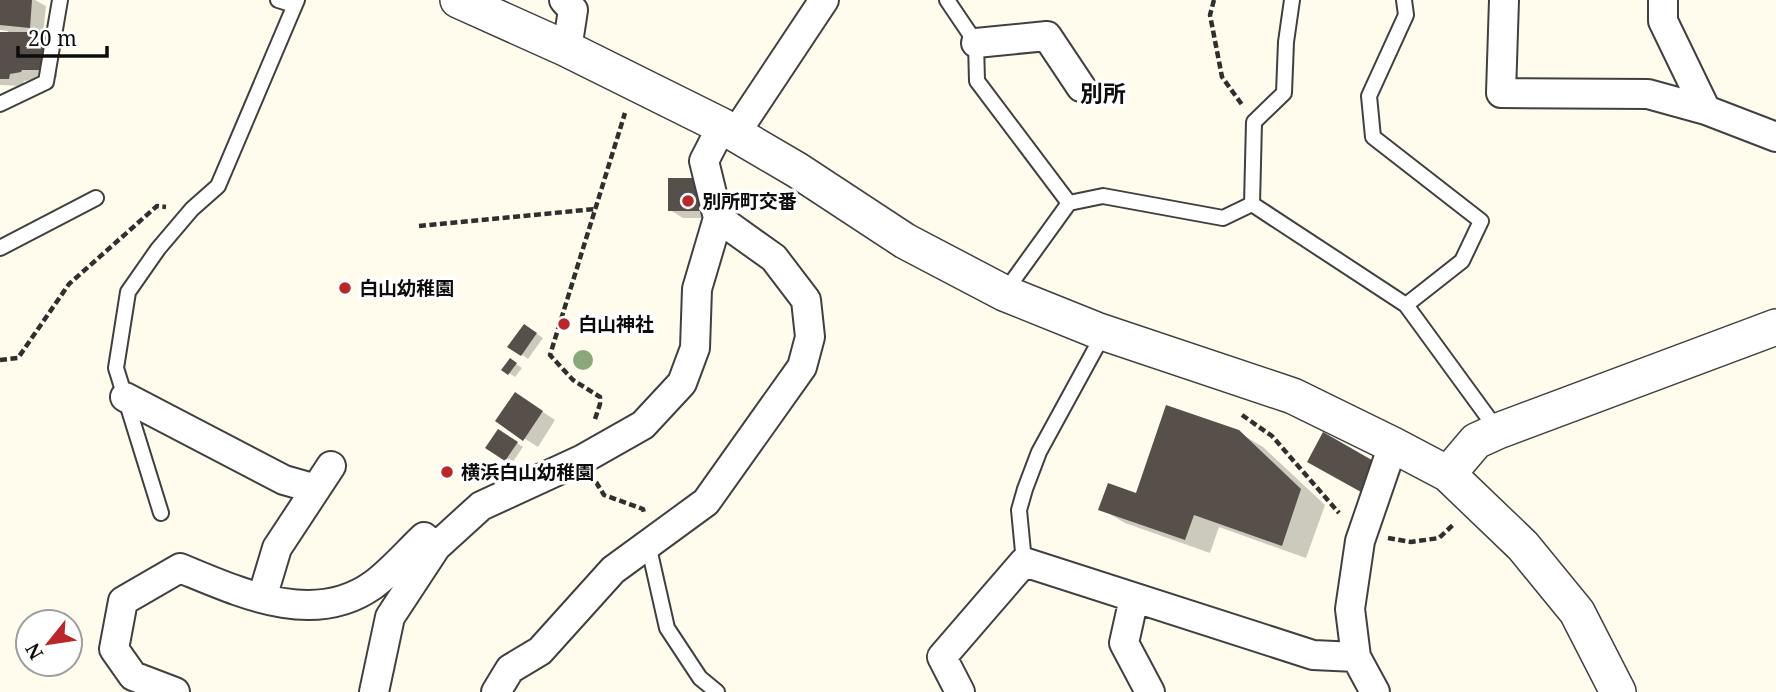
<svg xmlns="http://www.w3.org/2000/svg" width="1776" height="692" font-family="'Noto Serif','Noto Sans JP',serif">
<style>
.shadow{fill:#0003}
.building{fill:#564f4a}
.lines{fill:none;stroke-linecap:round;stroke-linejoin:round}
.service-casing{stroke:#404040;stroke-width:18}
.minor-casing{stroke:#404040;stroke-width:32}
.tertiary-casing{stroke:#404040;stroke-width:38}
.path{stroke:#2f2f2f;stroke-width:4.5;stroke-dasharray:7 3.5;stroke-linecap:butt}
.service{stroke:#fff;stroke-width:14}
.minor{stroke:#fff;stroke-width:28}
.tertiary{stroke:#fff;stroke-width:35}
.tree{fill:#8aa87b}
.poi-dot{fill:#bb2728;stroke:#fff;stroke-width:2.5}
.labels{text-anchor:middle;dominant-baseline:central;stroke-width:7;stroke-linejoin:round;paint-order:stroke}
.poi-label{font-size:19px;font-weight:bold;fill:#0d0d0d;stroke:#fff;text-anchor:start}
.quarter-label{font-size:23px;font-weight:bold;fill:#0d0d0d;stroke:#fff}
</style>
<rect width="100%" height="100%" fill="#fffced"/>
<path class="shadow" d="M0,0h35l11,6 -3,28 14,8v35h-22v2l-11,2 -2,5 -22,-1v-51h7l1,-3 -8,-1z
M670,180l52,38h-39l-13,-8z
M531,330l12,8 -15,21 -18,-13z
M510,360l12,8 -7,9 -6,-4z
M528,402l27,18 -17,27 -41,-26z
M1238,432l25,15 62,58 -19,53 -87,-31 -9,26 -85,-30 -24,-14 36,-13z
M505,435l18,12 -11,16 -6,-3z"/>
<path class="building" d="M0,0h32l-2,28 -30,-3z
M0,32h44v38h-22l-1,2 -11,2 -1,5h-9z
M668,178h33l8,33h-41z
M524,324l13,9 -16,23 -14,-9z
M510,358l7,5 -9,12 -7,-5z
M515,392l28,19 -20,30 -28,-20z
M1166,405l73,25 62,59 -19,57 -88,-31 -9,25 -87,-30 10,-27 28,10z
M498,429l20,13 -13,19 -20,-13z
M1323,432l54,31 -16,29 -54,-30z"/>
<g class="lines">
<defs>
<path id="service" d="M278,0l16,5
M947,0l29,43 1,38 92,122
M1404,0l2,15 -37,81 4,41 108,84 -19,40 -56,44
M0,104l46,-22 14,-82
M1252,204l154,101 92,126
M0,248l96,-50
M1004,293l65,-90 34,-7 120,22 29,-14 2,-82 30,-29 2,-51 6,-42
M161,513l-45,-145 12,-76 30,-43 34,-40 26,-23 79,-186
M648,544l19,84 33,50 17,14
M1024,562l-5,-52 6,-21 14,-37 65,-119"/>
<path id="minor" d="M564,0l9,10 -6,39
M1504,0l-3,93 147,1 58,16 70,27
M1663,0v21l43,89
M976,43l71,-7 34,51
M735,134l89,-134
M125,397l159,83 32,9
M262,598l15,-50 54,-82
M1134,598l-10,45 26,49
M175,692l-42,-16 -19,-27 9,-48 57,-33c59,24 133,60 193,17 18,-13 35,-33 51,-48l12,10
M374,692l16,-75 46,-70 45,-41 102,-47 60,-34 39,-42 13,-35 2,-59 21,-71
M496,692l14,-23 30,-18 73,-81 93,-68 96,-135 8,-30 -4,-37 -32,-42 -56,-40 -14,-57 18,-35
M960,692l-18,-35 82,-95 289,93 43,2
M1375,692l-19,-35 -6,-48 10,-68 33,-96"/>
<path id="tertiary" d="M458,0l109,49 155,77 75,44 108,71 99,52 92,37 197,66 100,49 55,29 75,72 54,66 41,80
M1448,474l28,-33 22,-10 278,-104"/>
</defs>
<use href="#service" class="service-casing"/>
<use href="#minor" class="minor-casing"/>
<use href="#tertiary" class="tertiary-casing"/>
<path class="path" d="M1214,0l-4,15 12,62 21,29
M419,226l176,-17
M0,360l18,-2 51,-74 88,-78 9,1
M1242,415l30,21 67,77
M595,419l5,-15v-7l-27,-17 -23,-25 75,-242
M596,482l8,13 39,14 1,4
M1388,538l23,4 28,-4 15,-14"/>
<use href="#service" class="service"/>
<use href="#minor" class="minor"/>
<use href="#tertiary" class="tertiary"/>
</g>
<circle class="tree" cx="583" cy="360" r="10"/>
<g class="poi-dot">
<circle cx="688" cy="201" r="7"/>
<circle cx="345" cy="288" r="7"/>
<circle cx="564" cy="324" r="7"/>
<circle cx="447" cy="472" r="7"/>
</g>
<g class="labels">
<g class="poi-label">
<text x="702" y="201">別所町交番</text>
<text x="359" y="288">白山幼稚園</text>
<text x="578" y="324">白山神社</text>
<text x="461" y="472">横浜白山幼稚園</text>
</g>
<g class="quarter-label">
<text x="1103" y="93">別所</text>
</g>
</g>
<g transform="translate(49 643) rotate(240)"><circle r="33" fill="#ffffff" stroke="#9e9e9e" stroke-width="2"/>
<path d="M0-5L12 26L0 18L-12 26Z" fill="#bb2728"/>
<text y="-10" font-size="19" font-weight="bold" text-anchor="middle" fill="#0d0d0d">N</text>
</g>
<path d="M18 46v10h89v-10" fill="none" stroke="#0d0d0d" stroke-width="3.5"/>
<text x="28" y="46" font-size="21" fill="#0d0d0d" stroke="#ffffff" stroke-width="5" paint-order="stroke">20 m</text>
</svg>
